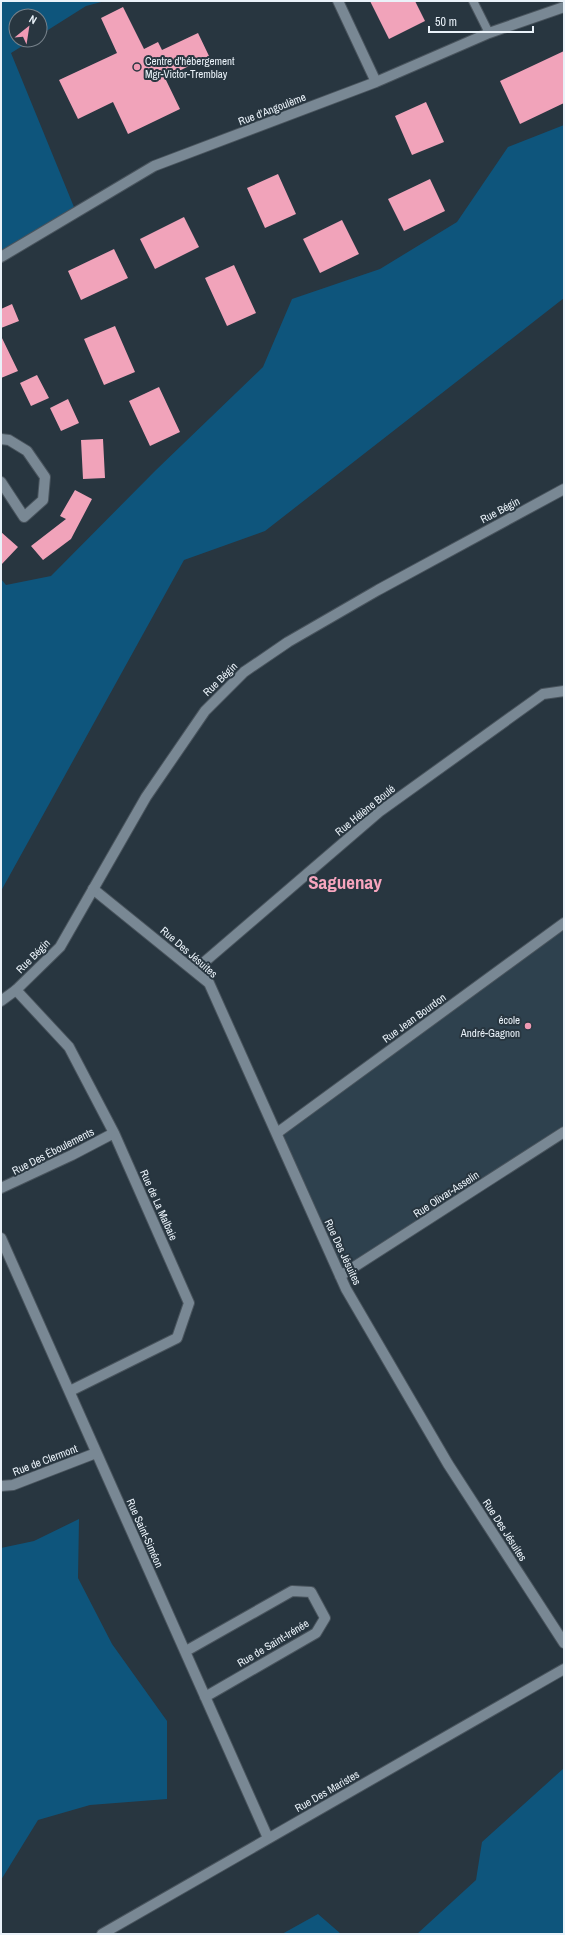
<svg xmlns="http://www.w3.org/2000/svg" width="565" height="1935" font-family="'Archivo Narrow',sans-serif">
<style>
.built{fill:#2e414e}
.green{fill:#0e557c}
.building{fill:#f1a3ba}
.lines{fill:none;stroke-linecap:round;stroke-linejoin:round}
.lane-casing{stroke:#49545d;stroke-width:10}
.street-casing{stroke:#49545d;stroke-width:12}
.secondary-casing{stroke:#49545d;stroke-width:12}
.lane{stroke:#798894;stroke-width:8}
.street{stroke:#798894;stroke-width:10}
.secondary{stroke:#798894;stroke-width:10}
.poi-dot{fill:#f09ab4;stroke:#283640;stroke-width:1.5}
.labels{text-anchor:middle;dominant-baseline:central;stroke-width:4;stroke-linejoin:round;paint-order:stroke}
.poi-label{font-size:11px;fill:#eaf2f9;stroke:#283640;text-anchor:start}
.street-label{font-size:11px;fill:#eaf2f9;stroke:#283640}
.town-label{font-size:19px;font-weight:bold;fill:#f7a5be;stroke:#283640}
</style>
<rect width="100%" height="100%" fill="#283640"/>
<path class="built" d="M564,921v208l-217,147 -36,-59 -34,-84z"/>
<path class="green" d="M1,1h104l-19,5 -46,29v-19h-24v24h16l-21,13 65,159 -72,42 -3,-4z
M564,125v173l-299,233 -81,29 -183,331v-312l5,6 45,-9 105,-106 107,-103 29,-68 88,-30 77,-47 51,-75z
M79,1519l-1,59 34,66 55,77v78l-77,6 -52,15 -37,60v-332l33,-7z
M564,1768v166h-147l59,-54 6,-38z
M318,1914l23,20h-59z"/>
<path class="building" d="M370,1h45l10,20 -36,18z
M123,7l21,42 14,-7 4,8 36,-17 11,23 -44,22 15,31 -52,25 -15,-32 -35,17 -19,-39 58,-27 -16,-35z
M564,51v52l-44,21 -20,-43z
M426,102l18,40 -32,13 -17,-39z
M278,174l18,40 -31,14 -18,-40z
M430,179l15,32 -41,20 -16,-32z
M184,217l15,30 -44,22 -15,-30z
M342,220l17,34 -39,19 -17,-34z
M114,249l14,29 -47,22 -13,-29z
M234,265l22,48 -29,13 -22,-48z
M12,304l7,17 -18,7v-19z
M115,326l20,46 -31,13 -20,-46z
M1,336l17,35 -17,7z
M37,375l12,23 -18,8 -11,-23z
M159,387l21,45 -30,14 -21,-45z
M68,399l11,24 -18,8 -11,-23z
M103,439l2,39 -22,1 -2,-39z
M75,490l17,9 -21,40 -28,21 -12,-14 35,-27 -6,-3z
M1,532l17,15 -17,18z"/>
<g class="lines">
<defs>
<path id="lane" d="M473,1l16,32"/>
<path id="street" d="M338,1l38,81
M1,257l153,-91 222,-84 113,-49 75,-26
M1,439l8,1 18,11 18,26 -2,23 -19,17 -23,-35
M93,889l116,94 137,306 102,175 116,179
M195,970l184,-158 164,-118 21,-3
M16,990l53,57 45,86 75,170 -12,35 -107,53
M277,1133l287,-210
M1,1188l71,-33 42,-22
M1,1238l267,600
M340,1276l224,-144
M1,1486l12,-1 83,-32
M186,1651l106,-60 19,1 14,26 -9,15 -111,64
M102,1934l462,-265"/>
<path id="secondary" d="M1,1001l15,-11 44,-43 86,-150 59,-86 39,-39 44,-30 90,-52 186,-101"/>
</defs>
<use href="#lane" class="lane-casing"/>
<use href="#street" class="street-casing"/>
<use href="#secondary" class="secondary-casing"/>
<use href="#lane" class="lane"/>
<use href="#street" class="street"/>
<use href="#secondary" class="secondary"/>
</g>
<g class="poi-dot">
<circle cx="137" cy="67" r="4"/>
<circle cx="528" cy="1026" r="4"/>
</g>
<g class="labels">
<g class="poi-label">
<text x="145" y="61">Centre d'hébergement<tspan x="145" dy="13">Mgr-Victor-Tremblay</tspan></text>
<text x="520" y="1020" text-anchor="end">école<tspan x="520" dy="13">André-Gagnon</tspan></text>
</g>
<g class="street-label">
<text transform="translate(272 109) rotate(-21)">Rue d'Angoulème</text>
<text transform="translate(500 510) rotate(-28)">Rue Bégin</text>
<text transform="translate(220 679) rotate(-44)">Rue Bégin</text>
<text transform="translate(365 810) rotate(-39)">Rue Hélène Boulé</text>
<text transform="translate(189 952) rotate(41)">Rue Des Jésuites</text>
<text transform="translate(33 956) rotate(-45)">Rue Bégin</text>
<text transform="translate(414 1018) rotate(-36)">Rue Jean Bourdon</text>
<text transform="translate(53 1151) rotate(-27)">Rue Des Éboulements</text>
<text transform="translate(446 1194) rotate(-33)">Rue Olivar-Asselin</text>
<text transform="translate(159 1205) rotate(66)">Rue de La Malbaie</text>
<text transform="translate(343 1252) rotate(65)">Rue Des Jésuites</text>
<text transform="translate(45 1460) rotate(-21)">Rue de Clermont</text>
<text transform="translate(505 1530) rotate(57)">Rue Des Jésuites</text>
<text transform="translate(145 1533) rotate(66)">Rue Saint-Siméon</text>
<text transform="translate(273 1643) rotate(-31)">Rue de Saint-Irénée</text>
<text transform="translate(327 1791) rotate(-30)">Rue Des Maristes</text>
</g>
<g class="town-label">
<text x="345" y="882">Saguenay</text>
</g>
</g>
<rect width="565" height="1935" fill="none" stroke="#eaf2f9" stroke-width="4"/>
<g transform="translate(28 28) rotate(30)"><circle r="19" fill="#283640" stroke="#76818a"/>
<path d="M0-3L7 15L0 10L-7 15Z" fill="#f09ab4"/>
<text y="-6" font-size="11" font-weight="bold" text-anchor="middle" fill="#eaf2f9">N</text>
</g>
<path d="M429 26v6h104v-6" fill="none" stroke="#eaf2f9" stroke-width="2"/>
<text x="435" y="26" font-size="12" fill="#eaf2f9" stroke="#283640" stroke-width="3" paint-order="stroke">50 m</text>
</svg>
